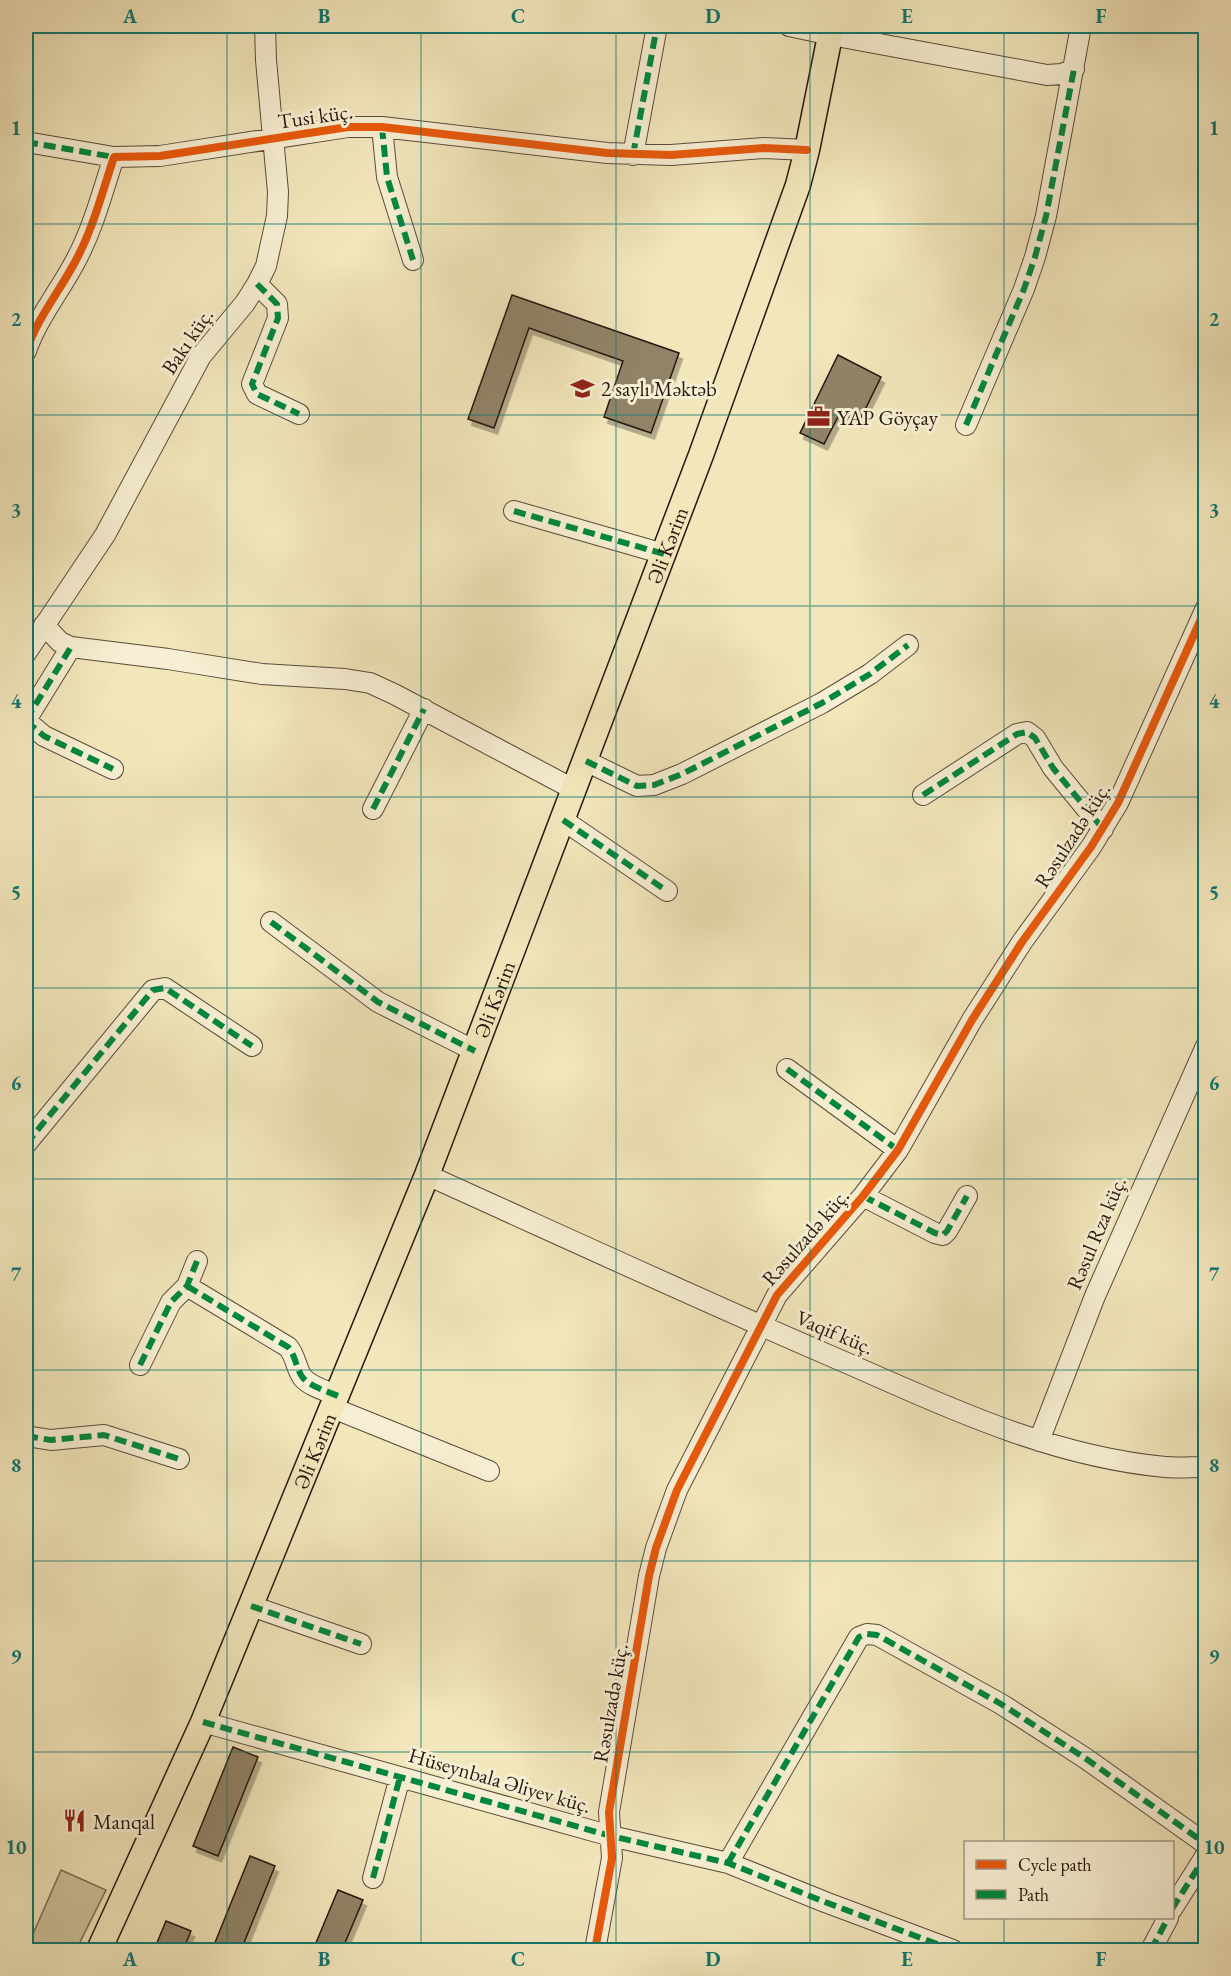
<svg xmlns="http://www.w3.org/2000/svg" width="1231" height="1976" font-family="'EB Garamond',serif">
<style>
.green{fill:#cfc39e;stroke:#7b6d56;stroke-width:1.5}
.building{fill:#918368;stroke:#27170f;stroke-width:1.5;filter:url(#shadow)}
.lines{fill:none;stroke-linecap:round;stroke-linejoin:round}
.minor-casing{stroke:#5a4b3a;stroke-width:22}
.major-casing{stroke:#27170f;stroke-width:27}
.minor{stroke:#f7efd3;stroke-width:20}
.major{stroke:#f2e6bb;stroke-width:24}
.quiet{stroke:#00873e;stroke-width:6;stroke-dasharray:12 6;stroke-linecap:butt}
.cycleway-casing{stroke:#f7efd3;stroke-width:11}
.cycleway{stroke:#e8590c;stroke-width:8}
.grid{fill:none;stroke:#0f766e;stroke-width:1.5;stroke-opacity:0.55}
.labels{text-anchor:middle;dominant-baseline:central;stroke-width:6;stroke-linejoin:round;paint-order:stroke}
.street-label{font-size:21px;fill:#27170f;stroke:#f7efd3}
.poi-label{font-size:21px;fill:#27170f;stroke:#f7efd3;text-anchor:start}
.neatline{fill:none;stroke:#0f766e;stroke-width:2}
.grid-label{font-size:20px;text-anchor:middle;font-weight:bold;fill:#0f766e}
</style>
<defs>
<filter id="shadow"><feDropShadow dx="3.5" dy="6" stdDeviation="0" flood-color="#0004"/></filter>
</defs>
<rect width="100%" height="100%" fill="#f2e6bb"/>
<filter id="stains"><feTurbulence type="fractalNoise" baseFrequency=".00333" numOctaves="4"/><feColorMatrix values="0 0 0 0 .2 0 0 0 0 .09 0 0 0 0 .02 0 0 0 .5 -.17"/></filter>
<radialGradient id="worn" r=".72"><stop offset=".6" stop-color="#630" stop-opacity="0"/><stop offset="1" stop-color="#630" stop-opacity=".3"/></radialGradient>
<path class="green" d="M61,1870l45,20 -30,60h-50z"/>
<path class="building" d="M512,295l167,58 -28,80 -47,-16 19,-56 -94,-33 -35,100 -26,-9z
M838,355l43,22 -22,45 -19,-9 -16,31 -24,-11z
M233,1747l25,10 -40,99 -25,-10z
M250,1856l25,10 -34,84h-29z
M338,1890l25,10 -21,50h-29z
M166,1921l25,10 -8,19h-29z"/>
<g class="lines">
<defs>
<path id="minor" d="M789,26l42,9 216,40 15,-1 12,-5
M382,127l5,50 26,83
M26,142l88,15
M633,155l24,-129
M257,284l20,20 1,14 -26,66 5,10 42,20
M26,351c11,-32 33,-59 49,-89 18,-33 27,-69 39,-105l46,-1 188,-29h34l225,26 64,2 93,-7 43,2
M966,425l58,-136 11,-32 11,-41 35,-190
M514,511l150,43
M44,625l16,17 11,5 97,12 94,15 83,5 25,4 24,11 181,96
M26,653l79,-118 96,-179 44,-53 12,-19 9,-18 11,-50 1,-24 -12,-132 -1,-34
M26,720l45,-73
M26,721l18,15 69,33
M586,761l51,25 17,-1 28,-11 140,-71 48,-29 38,-29
M923,795l94,-61 10,-2 8,6 18,30 50,61
M373,809l51,-100
M563,820l104,71
M271,922l107,80 97,49
M787,1069l111,81
M26,1144l127,-154 12,-2 87,58
M427,1175c133,60 265,121 399,179 109,47 218,102 339,113 13,1 27,0 41,0
M863,1196l72,37 8,2 4,-4 20,-35
M187,1286l101,61c8,9 8,22 15,31 8,9 24,13 35,18
M140,1365l31,-63 16,-16 10,-25
M333,1408l156,63
M26,1436l25,4 53,-5 75,24
M1039,1441l56,-145 111,-250
M251,1606l110,38
M203,1722l408,114 117,27 97,39 128,48
M728,1863l131,-226 8,-3 10,1 124,69 84,54 121,86
M373,1878l27,-101
M1172,1909l34,-54
M595,1950l17,-92 -3,-46 40,-236 7,-28 21,-58 100,-195 86,-99 35,-46 74,-130 50,-78 69,-95 27,-44 88,-195
M1151,1950l17,-32"/>
<g id="major">
<path id="s1" d="M99,1950l104,-228 224,-547 274,-720 97,-270 9,-35 25,-124"/>
</g>
</defs>
<use href="#minor" class="minor-casing"/>
<use href="#major" class="major-casing"/>
<use href="#minor" class="minor"/>
<use href="#major" class="major"/>
<path class="quiet" d="M382,127l5,50 26,83
M26,142l88,15
M633,155l24,-129
M257,284l20,20 1,14 -26,66 5,10 42,20
M966,425l58,-136 11,-32 11,-41 28,-147
M514,511l150,43
M26,720l45,-73
M26,721l18,15 69,33
M586,761l51,25 17,-1 28,-11 140,-71 48,-29 38,-29
M923,795l94,-61 10,-2 8,6 18,30 50,61
M373,809l51,-100
M563,820l104,71
M271,922l107,80 97,49
M787,1069l111,81
M26,1144l127,-154 12,-2 87,58
M863,1196l72,37 8,2 4,-4 20,-35
M187,1286l101,61c8,9 8,22 15,31 8,9 24,13 35,18
M140,1365l31,-63 16,-16 10,-25
M26,1436l25,4 53,-5 75,24
M251,1606l110,38
M203,1722l408,114 117,27 97,39 128,48
M728,1863l131,-226 8,-3 10,1 124,69 84,54 121,86
M373,1878l27,-101
M1172,1909l34,-54
M1151,1950l17,-32"/>
<defs>
<path id="cycleway" d="M26,351c11,-32 33,-59 49,-89 18,-33 27,-69 39,-105l46,-1 188,-29h34l225,26 64,2 93,-7 43,2
M595,1950l17,-92 -3,-46 40,-236 7,-28 21,-58 100,-195 86,-99 35,-46 74,-130 50,-78 69,-95 27,-44 88,-195"/>
</defs>
<use href="#cycleway" class="cycleway-casing"/>
<use href="#cycleway" class="cycleway"/>
</g>
<path class="grid" d="M227,26v1924M421,26v1924M616,26v1924M810,26v1924M1004,26v1816M26,224h1180M26,415h1180M26,606h1180M26,797h1180M26,988h1180M26,1179h1180M26,1370h1180M26,1561h1180M26,1752h1180M1004,1918v32"/>
<defs>
<symbol id="school-bare" viewBox="-9 -9 18 18"><path d="M0-5L7-2L0 1L-7-2ZM-4 1L0 2.5L4 1V4Q0 6-4 4Z" fill="#8f2418" stroke="#f7efd3" stroke-width="2.5" paint-order="stroke"/></symbol>
<symbol id="office-bare" viewBox="-9 -9 18 18"><path d="M-6-3h4V-5.5h4V-3h4V5H-6ZM-1-4.5V-3h2v-1.5ZM-6 0V1H6V0Z" fill="#8f2418" stroke="#f7efd3" stroke-width="2.5" paint-order="stroke"/></symbol>
<symbol id="restaurant-bare" viewBox="-9 -9 18 18"><path d="M-5-6h1v4h1v-4h1v4h1v-4h1v5L-1.5 .5V6h-2V.5L-5-1ZM5-6V6H3V1.5H1.5Q1.5-4 5-6Z" fill="#8f2418" stroke="#f7efd3" stroke-width="2.5" paint-order="stroke"/></symbol>
</defs>
<g fill-rule="evenodd">
<use href="#school-bare" x="566" y="372" width="33" height="33"/>
<use href="#office-bare" x="802" y="400" width="33" height="33"/>
<use href="#restaurant-bare" x="58" y="1804" width="33" height="33"/>
</g>
<g class="labels">
<g class="street-label">
<text transform="translate(315 116) rotate(-8)">Tusi küç.</text>
<text transform="translate(187 341) rotate(-56)">Bakı küç.</text>
<text stroke="none"><textPath href="#s1" startOffset="1516">Əli Kərim</textPath></text>
<text transform="translate(1072 835) rotate(-57)">Rəsulzadə küç.</text>
<text stroke="none"><textPath href="#s1" startOffset="1030">Əli Kərim</textPath></text>
<text transform="translate(1096 1233) rotate(-67)">Rəsul Rza küç.</text>
<text transform="translate(805 1237) rotate(-49)">Rəsulzadə küç.</text>
<text transform="translate(835 1332) rotate(23)">Vaqif küç.</text>
<text stroke="none"><textPath href="#s1" startOffset="544">Əli Kərim</textPath></text>
<text transform="translate(610 1703) rotate(-80)">Rəsulzadə küç.</text>
<text transform="translate(500 1780) rotate(16)">Hüseynbala Əliyev küç.</text>
</g>
<g class="poi-label">
<text x="601" y="388">2 saylı Məktəb</text>
<text x="837" y="417">YAP Göyçay</text>
<text x="93" y="1821">Manqal</text>
</g>
</g>
<rect width="1231" height="1976" fill="none" stroke="#f2e6bb" stroke-width="66"/>
<rect x="964" y="1841" width="210" height="78" fill="#f7efd3" stroke="#a49985" stroke-width="1.5"/>
<rect x="976" y="1860" width="30" height="9" fill="#e8590c" stroke="#a49985" stroke-width="1.5"/>
<text x="1018" y="1871" font-size="18" fill="#27170f">Cycle path</text>
<rect x="976" y="1890" width="30" height="9" fill="#00873e" stroke="#a49985" stroke-width="1.5"/>
<text x="1018" y="1901" font-size="18" fill="#27170f">Path</text>
<rect x="33" y="33" width="1165" height="1910" class="neatline"/>
<g class="grid-label">
<text x="130" y="23">A</text>
<text x="324" y="23">B</text>
<text x="518" y="23">C</text>
<text x="713" y="23">D</text>
<text x="907" y="23">E</text>
<text x="1101" y="23">F</text>
<text x="16" y="135">1</text>
<text x="1214" y="135">1</text>
<text x="16" y="326">2</text>
<text x="1214" y="326">2</text>
<text x="16" y="517">3</text>
<text x="1214" y="517">3</text>
<text x="16" y="708">4</text>
<text x="1214" y="708">4</text>
<text x="16" y="899">5</text>
<text x="1214" y="899">5</text>
<text x="16" y="1090">6</text>
<text x="1214" y="1090">6</text>
<text x="16" y="1281">7</text>
<text x="1214" y="1281">7</text>
<text x="16" y="1472">8</text>
<text x="1214" y="1472">8</text>
<text x="16" y="1663">9</text>
<text x="1214" y="1663">9</text>
<text x="16" y="1854">10</text>
<text x="1214" y="1854">10</text>
<text x="130" y="1966">A</text>
<text x="324" y="1966">B</text>
<text x="518" y="1966">C</text>
<text x="713" y="1966">D</text>
<text x="907" y="1966">E</text>
<text x="1101" y="1966">F</text>
</g>
<rect width="100%" height="100%" filter="url(#stains)"/>
<rect width="100%" height="100%" fill="url(#worn)"/>
</svg>
